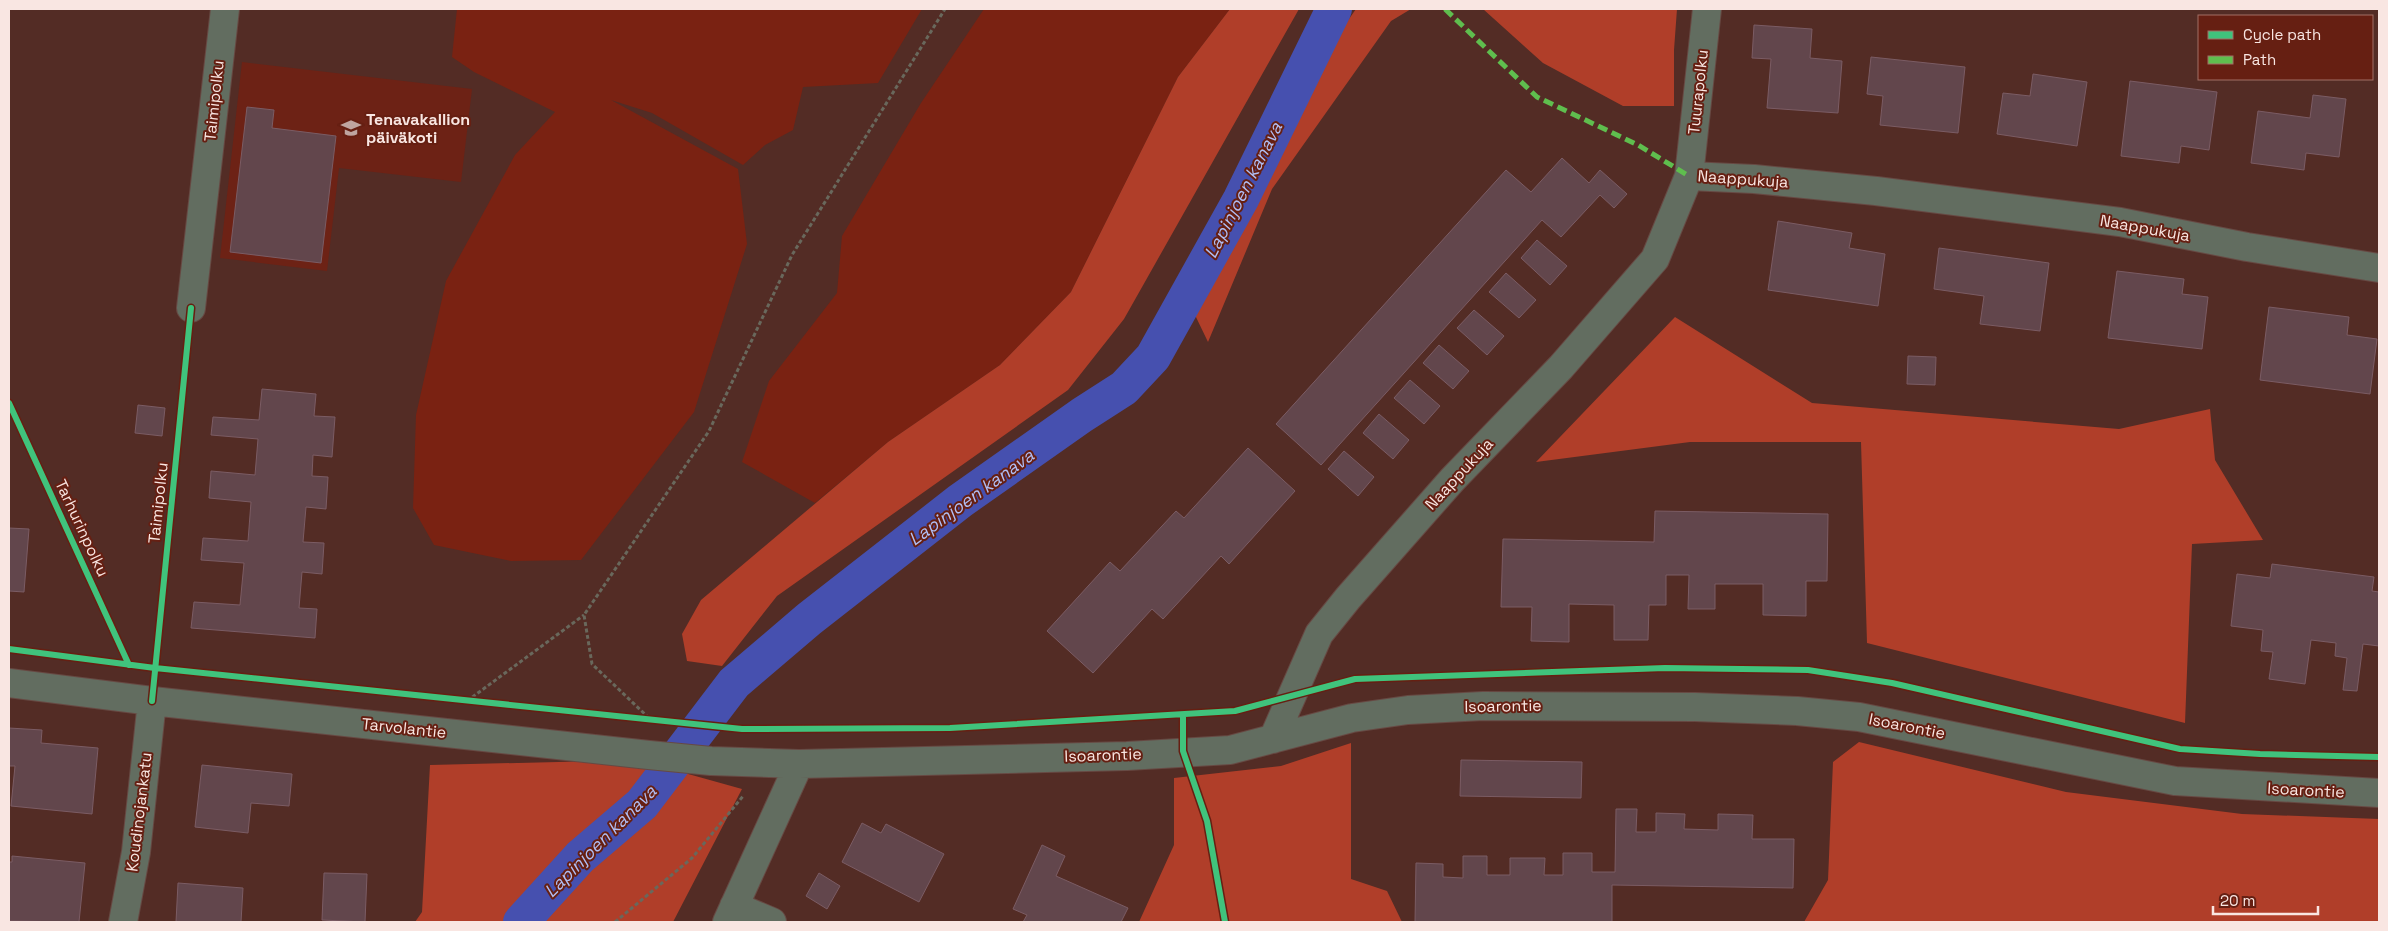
<svg xmlns="http://www.w3.org/2000/svg" width="2388" height="931" font-family="'Space Grotesk',sans-serif">
<style>
.built{fill:#6d2215}
.green{fill:#7a2212}
.forest{fill:#b03e29}
.lines{fill:none;stroke-linecap:round;stroke-linejoin:round}
.canal{stroke:#4650af;stroke-width:36}
.building{fill:#62464c;stroke:#7b5c64}
.minor-casing{stroke:#674943;stroke-width:30}
.path{stroke:#69685c;stroke-width:3;stroke-dasharray:4 2.5;stroke-linecap:butt}
.minor{stroke:#626d60;stroke-width:28}
.quiet{stroke:#5fbe4e;stroke-width:5;stroke-dasharray:10 5;stroke-linecap:butt}
.cycleway-casing{stroke:#661f12;stroke-width:9}
.cycleway{stroke:#40c37c;stroke-width:6}
.labels{text-anchor:middle;dominant-baseline:central;stroke-width:4;stroke-linejoin:round;paint-order:stroke}
.street-label{font-size:16px;fill:#f9e6e2;stroke:#661f12}
.poi-label{font-size:16px;font-weight:bold;fill:#f9e6e2;stroke:#661f12;text-anchor:start}
.water-label{font-size:18px;font-style:italic;fill:#b0bef4;stroke:#661f12}
</style>
<rect width="100%" height="100%" fill="#532c25"/>
<path class="built" d="M242,62l230,27 -11,93 -122,-14 -12,103 -107,-13z"/>
<path class="green" d="M457,9h465l-44,74 -75,4 -10,43 -28,15 -22,20 -91,-52 -41,-13 127,69 9,75 -53,168 -113,148 -70,1 -77,-16 -21,-37 3,-93 30,-134 69,-126 40,-43 -81,-40 -22,-15z
M984,9h246l-52,68 -107,215 -71,73 -112,77 -73,61 -73,-41 27,-81 68,-88 5,-57 79,-133z"/>
<path class="forest" d="M1230,9h69l-175,310 -56,71 -291,206 -55,70 -35,-5 -5,-27 19,-34 187,-158 112,-77 71,-73 107,-215z
M1356,9h55l-20,12 -119,168 -64,153 -13,-27 101,-201 48,-88z
M1483,9h194l-3,41v56h-51l-80,-43z
M1675,317l137,86 307,26 91,-20 5,51 48,80 -71,4 -7,179 -318,-80 -6,-201h-171l-154,20z
M1859,742l207,50 176,22 137,5v103h-575l24,-42 5,-118z
M1351,743v136l36,12 15,31h-263l35,-77v-67l107,-12z
M638,760l104,29 -69,133h-258l7,-10 8,-147z"/>
<g class="lines">
<path class="canal" d="M521,922l59,-65 62,-53 92,-121 75,-64 151,-118 122,-86 42,-27 29,-31 88,-158 93,-190"/>
</g>
<path class="building" d="M1754,25l58,4 -2,29 32,3 -4,52 -71,-5 4,-49 -19,-1z
M1871,57l94,10 -7,66 -78,-8 3,-29 -16,-2z
M2033,74l54,8 -10,64 -80,-12 6,-41 27,3z
M2130,81l87,11 -8,58 -28,-4 -2,17 -58,-7z
M2313,95l33,4 -7,58 -33,-4 -2,17 -53,-7 7,-52 52,7z
M247,107l27,3 -2,18 64,8 -15,127 -91,-11z
M1562,158l27,25 11,-13 27,24 -13,14 -14,-13 -39,42 -19,-17 -221,245 -45,-41 230,-254 25,22z
M1778,221l74,12 -3,15 36,6 -7,52 -110,-16z
M1537,240l30,26 -17,19 -29,-27z
M1939,248l110,15 -9,68 -60,-7 4,-28 -50,-7z
M2117,271l67,8 -2,15 26,3 -6,52 -94,-11z
M1506,273l30,27 -17,18 -30,-26z
M2269,307l80,10 -2,18 30,4 -7,55 -110,-14z
M1474,310l30,26 -17,19 -30,-27z
M1439,345l30,26 -16,18 -30,-26z
M1908,356l28,1 -1,28 -28,-1z
M1410,380l30,26 -16,18 -30,-26z
M262,389l54,5 -2,22 21,1 -3,40 -19,-2 -1,21 16,1 -2,32 -20,-2 -3,35 21,1 -2,31 -20,-2 -3,36 18,1 -2,29 -124,-10 3,-26 46,3 4,-42 -43,-3 2,-22 45,3 3,-39 -42,-4 2,-27 44,4 3,-36 -47,-4 2,-18 46,3z
M138,405l27,3 -3,28 -27,-3z
M1379,414l30,26 -16,19 -30,-26z
M1248,448l47,43 -66,73 -8,-8 -58,63 -11,-10 -59,64 -46,-42 63,-69 10,9 56,-60 8,7z
M1344,451l30,26 -16,19 -30,-27z
M1655,511l173,3 -1,67h-21v35l-43,-1v-31h-48v25h-27l1,-34h-23v30h-17l-1,35h-34v-35l-45,-1v38l-38,-1 1,-34h-31l2,-68 151,3z
M9,528l20,1 -5,63 -15,-1z
M2272,564l102,13 -2,14 7,1v54l-16,-2 -6,47 -14,-1 4,-32 -12,-2 1,-13 -25,-3 -6,44 -36,-5 4,-27 -12,-1 2,-21 -32,-4 6,-52 33,4z
M9,728l33,2 -1,13 57,5 -6,66 -81,-8 4,-40h-6z
M1461,760l121,2 -1,36 -121,-2z
M202,765l90,9 -3,32 -38,-3 -3,30 -53,-6z
M1616,809h21l-1,23h20v-19l29,1 -1,15 34,1v-16l35,1 -1,24h42l-1,49 -181,-3v37h-197l1,-59 27,1v13l20,1v-22h24v19h23v-17h35l-1,17h19v-22h29v19h23z
M862,823l19,10 5,-9 58,30 -25,48 -77,-40z
M1042,845l23,11 -9,20 72,32 -7,14h-98l4,-7 -14,-6z
M12,856l73,7 -6,59 -70,-1v-59h3z
M324,873l43,1 -2,48 -43,-2z
M819,873l21,13 -13,23 -21,-13z
M178,883l65,5 -2,34h-65z"/>
<g class="lines">
<defs>
<path id="minor" d="M1689,176l18,-167
M191,308l34,-299
M9,683l143,18 497,54 62,6 88,3 328,-8 103,-6 122,-32 56,-8 75,-4 212,1 102,4 62,6 316,64 204,12
M1273,739l46,-105 29,-36 104,-118 109,-113 94,-108 34,-83 65,3 122,12 244,31 127,25 132,21
M734,906l38,16
M123,922l13,-70 16,-151
M727,922l72,-158"/>
</defs>
<use href="#minor" class="minor-casing"/>
<path class="path" d="M467,701l117,-86
M649,718l-57,-54 -8,-49 125,-184 83,-176 153,-246
M615,922l77,-64 52,-63"/>
<use href="#minor" class="minor"/>
<path class="quiet" d="M1445,9l92,88 101,48 51,31"/>
<defs>
<path id="cycleway" d="M9,403l120,262
M9,649l146,19 587,61 208,-1 285,-17 120,-32 310,-11 143,2 84,13 288,66 80,5 119,3
M152,701l39,-393
M1183,715v36l24,70 18,101"/>
</defs>
<use href="#cycleway" class="cycleway-casing"/>
<use href="#cycleway" class="cycleway"/>
</g>
<defs>
<symbol id="school-bare" viewBox="-9 -9 18 18"><path d="M0-5L7-2L0 1L-7-2ZM-4 1L0 2.5L4 1V4Q0 6-4 4Z" fill="#bfa5a0" stroke="#661f12" stroke-width="2.5" paint-order="stroke"/></symbol>
</defs>
<g fill-rule="evenodd">
<use href="#school-bare" x="337" y="114" width="28" height="28"/>
</g>
<g class="labels">
<g class="street-label">
<text transform="translate(1698 92) rotate(-84)">Tuurapolku</text>
<text transform="translate(214 101) rotate(-84)">Taimipolku</text>
<text transform="translate(1743 179) rotate(4)">Naappukuja</text>
<text transform="translate(2145 228) rotate(10)">Naappukuja</text>
<text transform="translate(1459 474) rotate(-47)">Naappukuja</text>
<text transform="translate(158 503) rotate(-84)">Taimipolku</text>
<text transform="translate(82 528) rotate(65)">Tarhurinpolku</text>
<text transform="translate(1503 706) rotate(-1)">Isoarontie</text>
<text transform="translate(1907 726) rotate(11)">Isoarontie</text>
<text transform="translate(404 728) rotate(6)">Tarvolantie</text>
<text transform="translate(1103 755) rotate(-2)">Isoarontie</text>
<text transform="translate(2306 790) rotate(3)">Isoarontie</text>
<text transform="translate(139 812) rotate(-83)">Koudinojankatu</text>
</g>
<g class="poi-label">
<text x="366" y="119">Tenavakallion<tspan x="366" dy="18">päiväkoti</tspan></text>
</g>
<g class="water-label">
<text transform="translate(1243 190) rotate(-63)">Lapinjoen kanava</text>
<text transform="translate(971 497) rotate(-36)">Lapinjoen kanava</text>
<text transform="translate(600 841) rotate(-45)">Lapinjoen kanava</text>
</g>
</g>
<rect width="2388" height="931" fill="none" stroke="#f9e6e2" stroke-width="20"/>
<rect x="2198" y="15" width="175" height="65" fill="#661f12" stroke="#a16f65"/>
<rect x="2208" y="31" width="25" height="8" fill="#40c37c" stroke="#a16f65"/>
<text x="2243" y="40" font-size="15" fill="#f9e6e2">Cycle path</text>
<rect x="2208" y="56" width="25" height="8" fill="#5fbe4e" stroke="#a16f65"/>
<text x="2243" y="65" font-size="15" fill="#f9e6e2">Path</text>
<path d="M2213 906v8h105v-8" fill="none" stroke="#f9e6e2" stroke-width="2.5"/>
<text x="2220" y="906" font-size="15" fill="#f9e6e2" stroke="#661f12" stroke-width="4" paint-order="stroke">20 m</text>
</svg>
